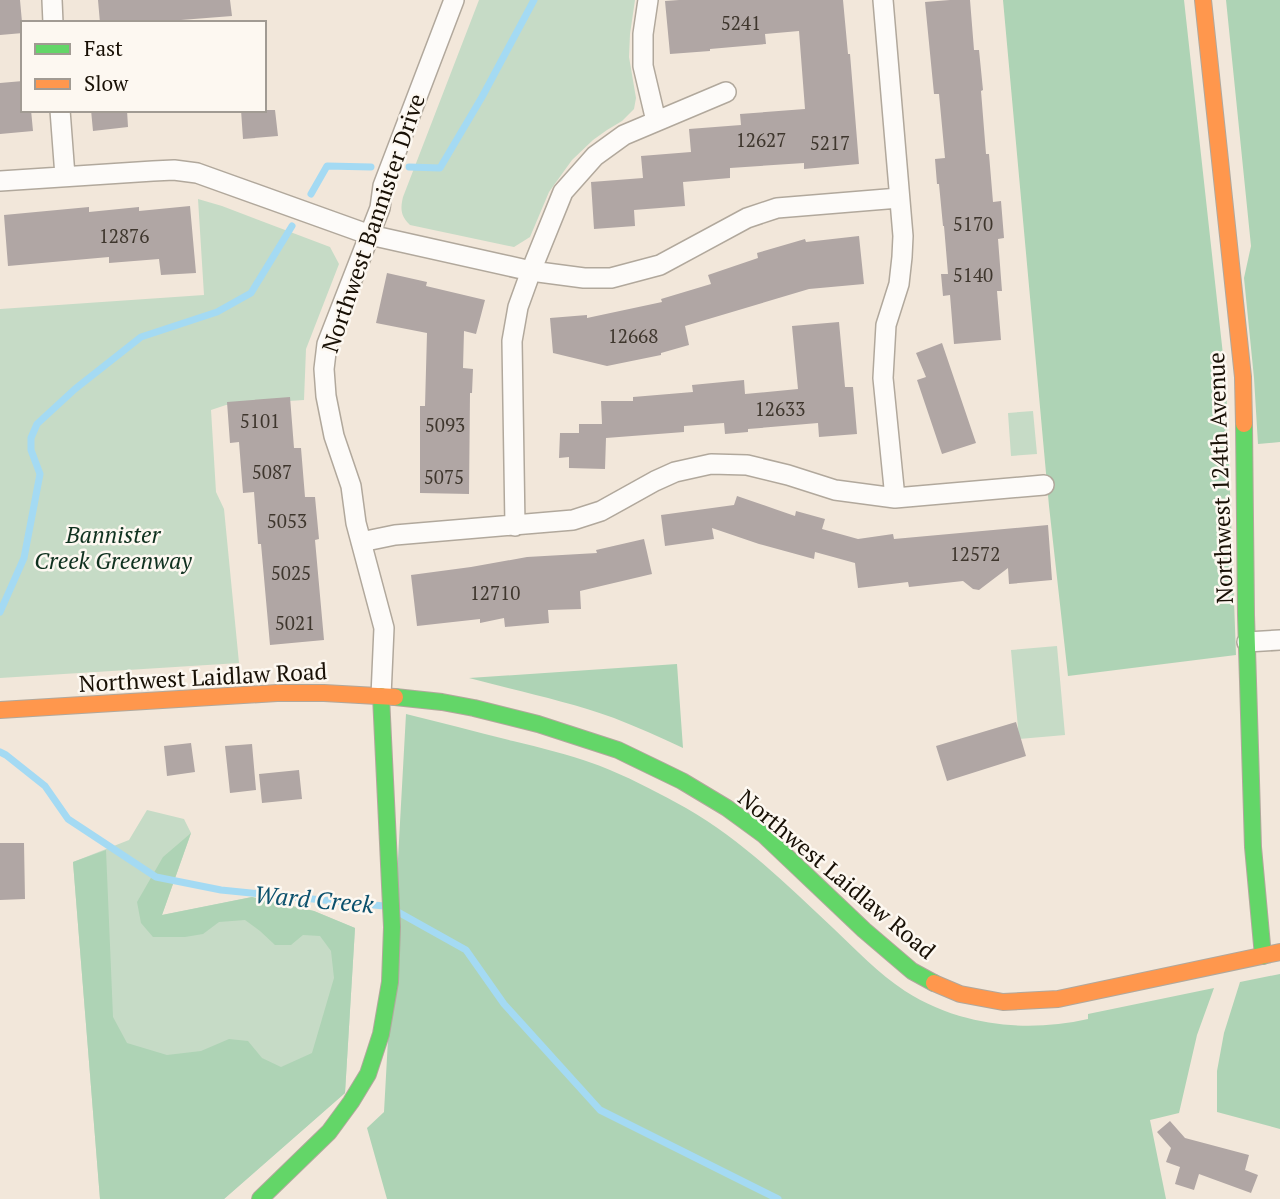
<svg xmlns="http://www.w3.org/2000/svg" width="1280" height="1199" font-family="'PT Serif',serif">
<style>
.green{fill:#c6dbc6}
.forest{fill:#aed3b5}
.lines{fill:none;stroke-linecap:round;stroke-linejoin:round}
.stream{stroke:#a4daf3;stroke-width:7}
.building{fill:#b0a6a4}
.street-casing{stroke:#b1a89c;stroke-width:22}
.fast-casing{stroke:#b1a89c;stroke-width:18}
.slow-casing{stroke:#b1a89c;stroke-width:18}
.street{stroke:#fdfbf9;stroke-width:19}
.fast{stroke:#63d668;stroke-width:16}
.slow{stroke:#ff974d;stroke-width:16}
.labels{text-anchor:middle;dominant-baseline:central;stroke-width:5;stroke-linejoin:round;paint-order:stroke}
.number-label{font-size:19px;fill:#3e362d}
.street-label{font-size:23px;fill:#181005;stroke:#fdf8f1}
.park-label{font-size:23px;font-style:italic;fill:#0f311f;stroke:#fdf8f1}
.water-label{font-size:24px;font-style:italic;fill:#0c516d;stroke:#fdf8f1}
</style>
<rect width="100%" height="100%" fill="#f2e7da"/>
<path class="green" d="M479,0h156l-5,34 -1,23 7,41 -2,11 -12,12 -15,9 -14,10 -21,20 -23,32 -19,45 -16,10 -104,-22c-9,-9 -10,-15 -7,-28z
M198,199l24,7 108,41 9,17 -33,85 -2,51 -78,5 -15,5 5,82 8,17 15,154 -239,15v-369l204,-14z
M1033,411l4,43 -26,2 -3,-43z
M1057,646l8,89 -46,4 -8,-89z
M147,810l37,9 7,14 -29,82 90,-18 62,14 41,17 -10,165 -121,106h-124l-27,-337 56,-22z"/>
<path class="forest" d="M1003,0h181l42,382 10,273 -168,21 -19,-170z
M1226,0h54v442l-22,2 -4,-66 -10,-100 7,-32z
M677,664l6,84c-23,-11 -46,-21 -69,-30 -47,-17 -97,-27 -145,-40z
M406,714c36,9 71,18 107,27 33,8 66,16 97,29 26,11 51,24 76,38 56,32 101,77 147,120 23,22 45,45 72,63 55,35 121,42 183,28v-5l126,-26 -17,47 -18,78 -29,7 16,79h-779l-20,-71 17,-16z
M191,833l-29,82 90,-18 62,14 41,17 -10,165 -121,106h-124l-27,-337 33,-12 7,167 14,26 40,12 34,-4 28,-12 19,2 14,17 19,9 31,-14 22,-75 -3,-27 -11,-15 -17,-1 -12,10h-16l-15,-14 -15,-11 -26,2 -16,12 -18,3h-32l-12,-14 -4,-21 26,-45z
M1280,974v155l-63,-17v-41l7,-38 16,-51z"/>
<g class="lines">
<path class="stream" d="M409,167l31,1 42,-71 52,-97
M311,194l16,-28 44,1
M0,612l24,-54 16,-84 -9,-24v-12l6,-14 38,-35 66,-52 76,-25 34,-19 41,-67
M0,752l6,3 39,31 23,33 88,58 65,13 163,16
M398,912l68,38 38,54 96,106 178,89"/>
</g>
<path class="building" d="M0,0h20l3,33 -23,2z
M98,0h132l2,16 -51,4v3h-40v-3l-41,3z
M679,0h164l5,54h2l9,110 -55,5v-6l-74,5v10l-47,4 2,24 -51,4 1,16 -41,3 -3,-47 52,-4 -2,-22 50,-4 -2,-23 52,-4 -1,-11 65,-5 -6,-78 -34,3 1,10 -56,5v2l-40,3 -5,-53z
M950,0h20l4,50h5l4,40 -2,1 5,63h3l4,48 8,-1 3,37 -6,1 4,52h-5l4,49 -47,4 -4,-49 -7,1 -2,-22h7l-4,-48h-1l-4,-42h-2l-2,-25 10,-1 -6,-64h-5l-9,-92z
M23,81v29h8l2,21 -33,3v-51z
M91,110h36l1,17 -35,4z
M241,110h34l3,26 -35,3z
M190,206l6,67 -35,2 -2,-16 -50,4v-6l-101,9 -4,-51 85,-8v5l50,-5v4z
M859,236l5,48 -55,5 -124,37 4,19 -28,8v2l-54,11 -54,-13 -3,-35 37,-3v3l75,-16 -1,-3 50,-15 -3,-9 50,-17 -1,-5 48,-14 1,3z
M387,273l40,9 -1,4 59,14 -9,34 -12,-3 -1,37 10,1 -1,24h-2l-1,101 -49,-1v-87h5l2,-73 -51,-10z
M839,322l6,65h8l4,47 -38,3 -1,-14 -70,6v3l-23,2 -1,-11 -40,3v6l-78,6 -1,31 -36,-1v-11l-10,1 1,-25h19v-9h23l-1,-23h32v-4l60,-5 -1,-7 52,-5 1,14 53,-5 -6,-63z
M942,343l34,100 -34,11 -25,-74 9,-3 -10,-24z
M290,397l4,51h7l4,49h10l4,42 -4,1 9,100 -54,5 -9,-101h-3l-4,-52 -11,1 -4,-51 -9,1 -3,-41z
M737,496l58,20 1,-5 29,8 -3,10 36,10 35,-5 1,5 154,-14 4,55 -43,4 -1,-16 -29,22 -6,-1 -10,-8 -54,6 -1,-5 -50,6 -3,-25 -40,-11 -1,7 -55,-15 -47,-16 2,11 -49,7 -4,-31 73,-10z
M644,539l8,35 -72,17 1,18 -33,1 1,13 -44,4 -1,-9 -24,5v-4l-63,7 -6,-51 60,-8 56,-10 70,-4 -1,-3z
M1016,722l10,34 -79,25 -11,-35z
M191,743l4,29 -28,4 -3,-30z
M252,744l4,46 -26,3 -5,-47z
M299,770l3,29 -40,4 -3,-29z
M0,843h24l1,56 -25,1z
M1170,1121l15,17 64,17 -4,15 13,5 -7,18 -52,-19 -5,16 -19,-6 5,-17 -14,-5 5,-14 -14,-16z"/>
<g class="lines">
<defs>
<path id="street" d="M52,0l1,23
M648,0l-5,34v32l13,55
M883,0l20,236 -1,21 -3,27 -13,41 -3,53 12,120
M60,110l5,66
M0,181l153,-10 21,-1 23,3 173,62 161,36 53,7h27l49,-13 87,-47 30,-10 122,-10
M515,526l-3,-185 6,-34 13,-36 32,-79 32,-36 29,-21 102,-43
M361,542l34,-7 178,-15 28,-9 54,-30 20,-9 36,-8 36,1 41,10 47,15 60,8 149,-13
M1247,642l33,-2
M381,696l3,-68 -28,-105 -5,-37 -17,-50 -8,-40 -2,-27 3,-25 53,-136 3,-22 71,-186"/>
<path id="fast" d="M1244,424l2,191 7,232 10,109
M395,697l47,5 32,6 64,16 80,26 64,31 45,27 37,27 100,95 48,41 22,12
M260,1199l69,-67 22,-30 17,-28 13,-40 9,-52 2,-55 -11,-231"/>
<path id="slow" d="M1203,0l40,377 1,47
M0,710l277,-17h47l71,4
M934,983l26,11 43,8 55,-3 222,-47"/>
</defs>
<use href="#street" class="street-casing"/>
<use href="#fast" class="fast-casing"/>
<use href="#slow" class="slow-casing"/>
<use href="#street" class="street"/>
<use href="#fast" class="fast"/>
<use href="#slow" class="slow"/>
</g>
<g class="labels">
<g class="number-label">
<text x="741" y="22">5241</text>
<text x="761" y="139">12627</text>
<text x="830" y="142">5217</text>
<text x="973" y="223">5170</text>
<text x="124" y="235">12876</text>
<text x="973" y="274">5140</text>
<text x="633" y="335">12668</text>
<text x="780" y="408">12633</text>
<text x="260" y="420">5101</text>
<text x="445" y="424">5093</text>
<text x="272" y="471">5087</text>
<text x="444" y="476">5075</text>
<text x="287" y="520">5053</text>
<text x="975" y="553">12572</text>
<text x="291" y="572">5025</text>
<text x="495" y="592">12710</text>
<text x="295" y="622">5021</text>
</g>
<g class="street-label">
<text transform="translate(373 223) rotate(-71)">Northwest Bannister Drive</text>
<text transform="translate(1220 478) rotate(-92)">Northwest 124th Avenue</text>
<text transform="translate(203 677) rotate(-3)">Northwest Laidlaw Road</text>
<text transform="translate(837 874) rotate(40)">Northwest Laidlaw Road</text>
</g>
<g class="park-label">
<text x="113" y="534">Bannister<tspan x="113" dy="26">Creek Greenway</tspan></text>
</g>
<g class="water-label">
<text transform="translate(314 899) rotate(5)">Ward Creek</text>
</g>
</g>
<rect x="21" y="21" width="245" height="91" fill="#fdf8f1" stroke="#a19b93" stroke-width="2"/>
<rect x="35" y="44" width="35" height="10" fill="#63d668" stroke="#a19b93" stroke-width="2"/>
<text x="84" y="56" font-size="21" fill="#181005">Fast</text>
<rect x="35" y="79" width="35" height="10" fill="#ff974d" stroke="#a19b93" stroke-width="2"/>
<text x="84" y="91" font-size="21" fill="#181005">Slow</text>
</svg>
